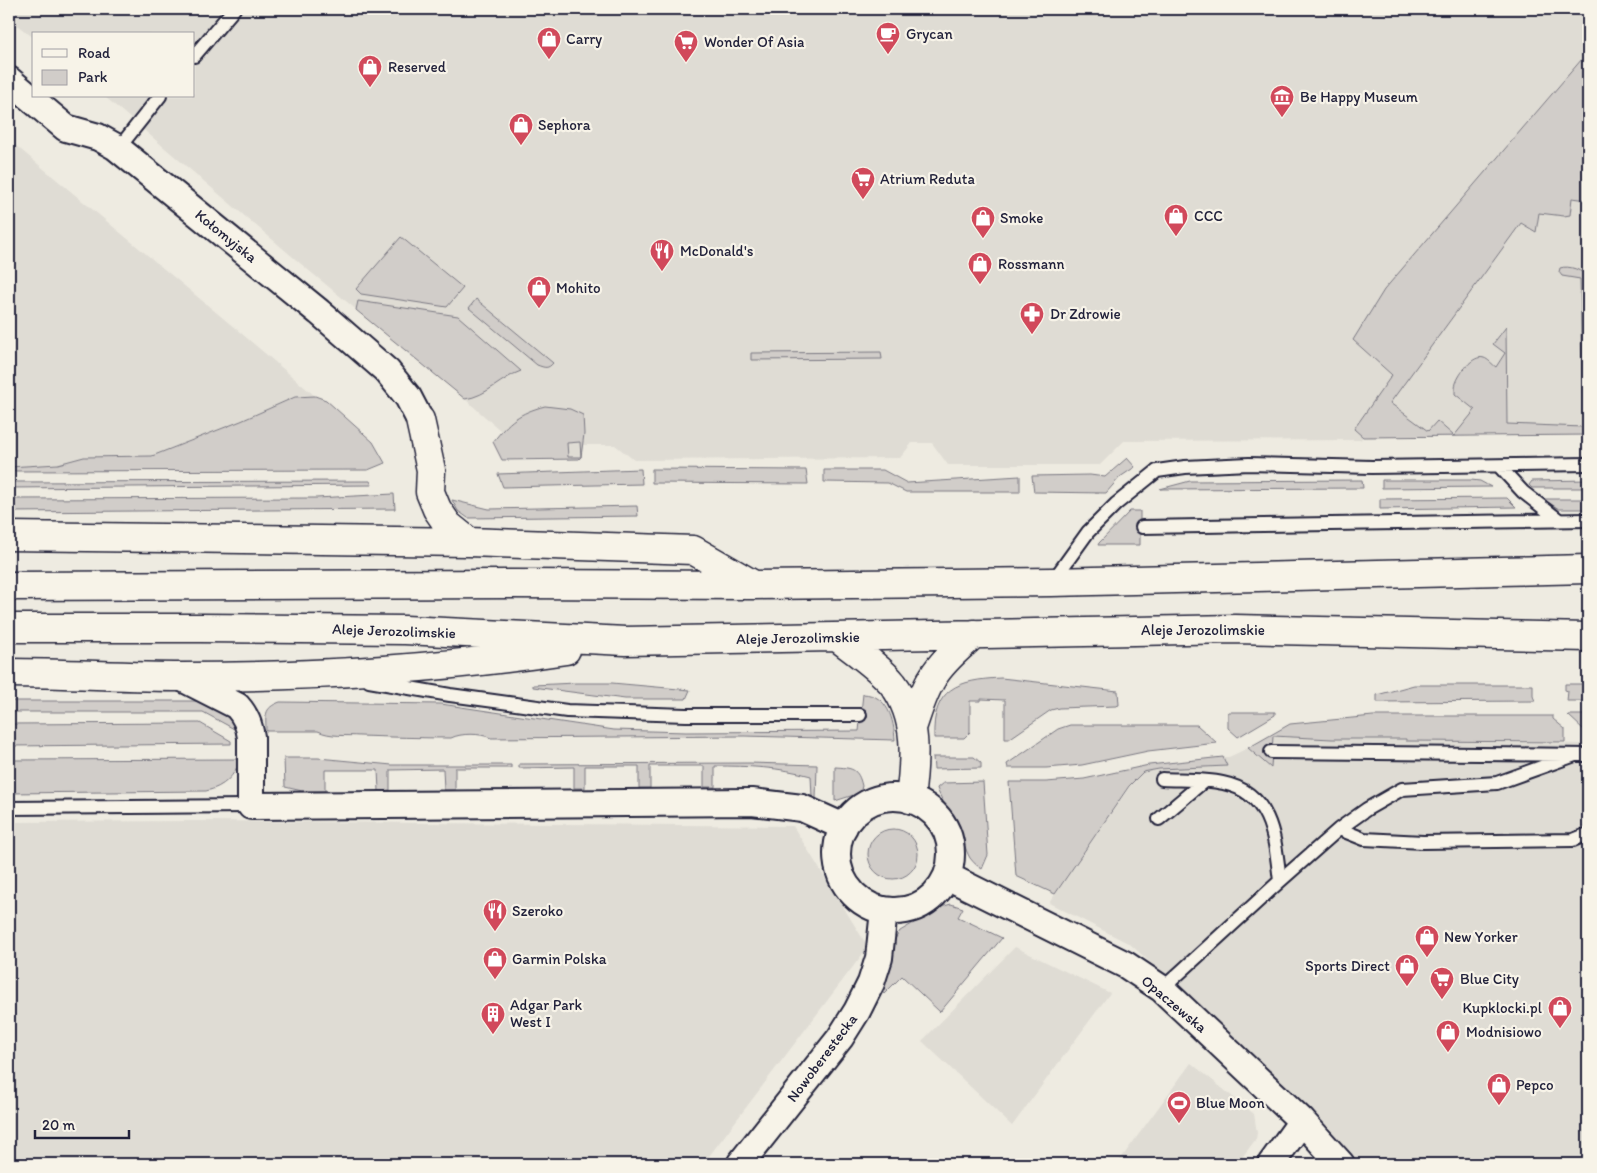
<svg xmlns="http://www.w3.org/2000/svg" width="1597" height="1173" font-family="Itim,sans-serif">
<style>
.built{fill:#dfdcd4}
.green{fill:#d1cdc9;stroke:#7a7882;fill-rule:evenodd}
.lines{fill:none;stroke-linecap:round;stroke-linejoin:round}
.service-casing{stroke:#22223b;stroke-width:16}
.minor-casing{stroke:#22223b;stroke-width:30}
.primary-casing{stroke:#22223b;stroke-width:31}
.service{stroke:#f7f3e8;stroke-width:12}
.minor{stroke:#f7f3e8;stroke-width:26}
.primary{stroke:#f7f3e8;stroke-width:28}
.labels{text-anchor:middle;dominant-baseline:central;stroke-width:4.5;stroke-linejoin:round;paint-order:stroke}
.poi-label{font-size:15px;fill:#22223b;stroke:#f7f3e8;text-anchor:start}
.street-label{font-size:15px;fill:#22223b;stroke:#f7f3e8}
</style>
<rect width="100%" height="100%" fill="#eeebe1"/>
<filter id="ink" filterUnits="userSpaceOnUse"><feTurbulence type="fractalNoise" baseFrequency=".02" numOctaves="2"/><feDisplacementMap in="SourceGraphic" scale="10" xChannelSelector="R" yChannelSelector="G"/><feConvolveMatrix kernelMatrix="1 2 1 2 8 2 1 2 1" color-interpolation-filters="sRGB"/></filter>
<g filter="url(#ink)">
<path class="built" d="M9,9h1579v426l-225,2 -3,3 -236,1 -24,24h-152l-16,-22h-20l-12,15 -266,2 -19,-15h-32l-2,12 -2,2 -77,1 -9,-18 8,-11 -36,-32 -158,-130 -203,-173h90v-62h-160v4l-25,-19z
M9,140l232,193 74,63 -20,1 -54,24 -89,35 -68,1 -26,7 -49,3z
M1273,736l59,3h74l1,2 181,3v420h-227l-65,-69 -166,-151 -81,-41 81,-117 13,-14 16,-3 68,-3 -4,-9h6l19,-9 22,19z
M196,821l597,5 75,121 -165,217h-694v-342z
M1015,947l95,46 -98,133 -90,-85z
M1191,1063l63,51 3,19 -1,6 -19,25h-120z"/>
<path class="green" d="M1588,52v148l-16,-2 -2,17 -6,1 -25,-3 -3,19 -15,-9 -131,180 38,28 9,-10 17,15 21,-26 -20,-16c0,-4 0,-8 1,-11 3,-9 17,-29 28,-25 4,1 9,7 12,9l9,-14 -12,-9 13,-17 1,97 76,3 -3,-148 -18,-3 -3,-4 1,-4c9,-3 23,2 28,10l-1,149 1,8 -225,2 -9,-8 38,-54 -39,-35 31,-50z
M401,237l62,51 -16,19 -86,-13 -5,-5z
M476,299l77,64c-5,6 -8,5 -16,2l-68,-57z
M358,301l100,15 63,55c-20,7 -34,25 -56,28l-109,-89z
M881,352l1,7 -131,1v-7z
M315,396l11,4 47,42 12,21 -17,7 -359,1v-4l49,-3 26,-7 68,-1 89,-35 54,-24z
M545,406l25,3 13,6 1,19 -3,23 -2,2 -77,1 -9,-18c16,-21 26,-29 52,-36zM580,442l1,15h-13l-1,-14z
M1127,458l8,9 -15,10 -14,16 -72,-1 -2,-16 58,-1 15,2z
M641,469l1,15 -139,3 -5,-13z
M652,469l154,1 2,14 -156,-1z
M824,470h59l24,13 113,-7v16h-114l-18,-9 -64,-1z
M1362,480l1,8 -203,1 30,-8z
M1382,480h89l9,1 11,6 -109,1z
M1588,480v8h-56l-3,-3 3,-4z
M370,481l2,4 -363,3v-6z
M394,494l1,15 -386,3v-13l307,-1z
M1507,498l9,9 -136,2v-10z
M1543,499h45v10h-29z
M452,500l37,9 148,-3 1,10 -170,2 -10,-7z
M1130,511h10v34h-42l1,-2z
M1001,678l117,13 1,14 -3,1 -57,2 -8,2 -42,29h-4v-39l-24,-1v2h-11v31l-6,6h-30c-2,-50 24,-58 67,-60z
M576,683h36l78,7 -4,9h-61l-92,-12v-2z
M1565,684h23v17h-21l1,-10 -3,-1z
M1414,685h119v11l2,5 -158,1v-7z
M863,694c25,1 31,26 32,46l-151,-4 -253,2c-11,-5 -30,-5 -40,0 -31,0 -60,-1 -91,-2 -14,-1 -30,1 -42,-5h-52c0,-15 -3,-23 14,-29l161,2 173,26 72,2 173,-1z
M9,701h192c15,8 28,13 35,29l-33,-18h-194z
M1228,712h47v3l-37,22 -10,-9z
M1568,715h20v24h-4v-9z
M1373,716h180v3l12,10v13l-159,-1v-2h-74l-59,-3 -2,32 -23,-20 42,-24z
M200,723l31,18v3l-222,2v-22z
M1070,725h127l20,18 -69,8 -66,14 -36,3h-38l-1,-4 51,-35z
M933,757h41l7,6v5l-47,1z
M1223,757l4,9 -68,3 -16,3 -14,14 -74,108 -39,-18 -7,-94h37l38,-3 65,-14z
M284,758h34l74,7h119v3h-56v22h-11l-1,-21 -53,1v20l-11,1 -1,-21h-53v21h-23l-17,-4z
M240,759c-5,17 -16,28 -34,32l-197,2v-33z
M750,763l67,2 -1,34 -4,-2 -1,-21c-32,-9 -63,-10 -96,-10v21h-11v-21h-54v22h-11v-22h-54v22h-11v-21l-55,1v-4z
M835,767c17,1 23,1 27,19l-2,7 -25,8z
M983,782l5,73 -6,14c-5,-3 -8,-6 -12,-11 -6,-10 -7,-22 -12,-33 -6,-13 -17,-23 -21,-37l6,-5z
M868 854a25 25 0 1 1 50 0a25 25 0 1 1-50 0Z
M951,904l12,4 -5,9 44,21 -62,74 -38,-36 -18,18 -5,-7 13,-43 8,-13 41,-24z"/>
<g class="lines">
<defs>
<path id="service" d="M194,56l40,-47
M118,149l42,-53
M1499,466l24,26 36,28
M1142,527l446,-7
M1052,582l36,-50 28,-28 41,-33 28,-4 64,-3 123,3 216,-3
M369,681l81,14 117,16 119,4h174
M1271,752l317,3
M1162,779c19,1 43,0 61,4 50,10 52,58 57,98
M9,808l242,-2
M1159,819l44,-37
M1339,829l25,10 59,3 150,-2 15,-6
M1162,989l118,-108 59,-52 28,-20 35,-20 95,-6 78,-28"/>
<path id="minor" d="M9,80l57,48 32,9 18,10 203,165 68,59 21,26 12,23
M182,678l55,28c9,10 12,19 14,31v69l501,-4 50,6 42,19
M837 854a57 57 0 1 1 114 0a57 57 0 1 1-114 0Z
M947,876l179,89 36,24 140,132 39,43
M740,1164l100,-126 17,-27 14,-28 8,-25 5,-48
M1271,1164l31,-43"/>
<path id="primary" d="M420,420l11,50 -1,22 7,17 11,16 21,17
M9,536l460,6 224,8 59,34
M9,586l501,-2 244,1 298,-3 536,-13
M9,628h191l205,2 220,11 610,-12 353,8
M837,637c18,14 42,30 56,47 26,34 22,75 17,115
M9,673c58,0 116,4 173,4 128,0 258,-8 384,-27
M912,728c6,-17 11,-36 21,-51 10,-17 27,-30 41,-43"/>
</defs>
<use href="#service" class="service-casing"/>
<use href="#minor" class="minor-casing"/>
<use href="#primary" class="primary-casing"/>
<use href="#service" class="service"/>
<use href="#minor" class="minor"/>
<use href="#primary" class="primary"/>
</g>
</g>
<defs>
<symbol id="cafe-pin" viewBox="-11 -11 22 30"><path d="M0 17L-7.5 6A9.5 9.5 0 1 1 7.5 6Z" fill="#d1495b" stroke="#f7f3e8"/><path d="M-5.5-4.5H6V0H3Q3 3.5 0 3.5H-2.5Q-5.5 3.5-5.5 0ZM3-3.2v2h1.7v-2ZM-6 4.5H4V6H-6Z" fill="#fff"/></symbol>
<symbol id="shop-pin" viewBox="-11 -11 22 30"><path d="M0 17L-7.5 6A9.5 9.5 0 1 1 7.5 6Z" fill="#d1495b" stroke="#f7f3e8"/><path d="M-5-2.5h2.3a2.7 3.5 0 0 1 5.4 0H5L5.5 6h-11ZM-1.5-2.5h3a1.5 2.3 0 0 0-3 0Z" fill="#fff"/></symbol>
<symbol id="supermarket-pin" viewBox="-11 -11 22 30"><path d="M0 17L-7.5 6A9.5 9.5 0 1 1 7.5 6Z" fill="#d1495b" stroke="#f7f3e8"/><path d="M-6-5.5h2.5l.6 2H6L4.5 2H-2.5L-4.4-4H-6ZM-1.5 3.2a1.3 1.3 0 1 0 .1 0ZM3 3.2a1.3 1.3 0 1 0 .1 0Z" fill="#fff"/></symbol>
<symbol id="museum-pin" viewBox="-11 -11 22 30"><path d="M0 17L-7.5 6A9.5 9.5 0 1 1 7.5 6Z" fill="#d1495b" stroke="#f7f3e8"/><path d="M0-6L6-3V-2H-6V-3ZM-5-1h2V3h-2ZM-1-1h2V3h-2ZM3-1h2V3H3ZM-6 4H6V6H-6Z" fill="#fff"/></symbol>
<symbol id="restaurant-pin" viewBox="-11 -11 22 30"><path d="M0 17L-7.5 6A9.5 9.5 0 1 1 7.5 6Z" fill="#d1495b" stroke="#f7f3e8"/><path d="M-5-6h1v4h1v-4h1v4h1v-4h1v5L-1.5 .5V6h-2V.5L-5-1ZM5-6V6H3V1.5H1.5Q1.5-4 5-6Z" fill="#fff"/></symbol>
<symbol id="pharmacy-pin" viewBox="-11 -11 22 30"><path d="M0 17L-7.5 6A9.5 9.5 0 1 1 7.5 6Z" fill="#d1495b" stroke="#f7f3e8"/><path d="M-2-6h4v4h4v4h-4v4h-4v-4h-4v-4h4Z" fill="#fff"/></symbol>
<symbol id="building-pin" viewBox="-11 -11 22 30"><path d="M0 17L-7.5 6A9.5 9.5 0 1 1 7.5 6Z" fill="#d1495b" stroke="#f7f3e8"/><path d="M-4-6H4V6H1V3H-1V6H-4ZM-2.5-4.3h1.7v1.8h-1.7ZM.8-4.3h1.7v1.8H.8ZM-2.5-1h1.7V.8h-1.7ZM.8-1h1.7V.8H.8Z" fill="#fff"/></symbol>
<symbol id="stadium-pin" viewBox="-11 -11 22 30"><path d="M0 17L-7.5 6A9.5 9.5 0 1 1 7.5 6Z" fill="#d1495b" stroke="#f7f3e8"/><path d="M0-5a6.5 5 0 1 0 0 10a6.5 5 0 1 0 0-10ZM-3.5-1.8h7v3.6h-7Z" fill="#fff"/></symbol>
</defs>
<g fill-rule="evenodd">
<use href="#cafe-pin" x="874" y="20" width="28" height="38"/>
<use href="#shop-pin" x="535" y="25" width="28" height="38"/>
<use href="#supermarket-pin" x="672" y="28" width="28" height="38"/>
<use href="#shop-pin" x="356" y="53" width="28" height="38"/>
<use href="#museum-pin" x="1268" y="83" width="28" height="38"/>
<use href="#shop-pin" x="507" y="111" width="28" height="38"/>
<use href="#supermarket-pin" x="849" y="165" width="28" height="38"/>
<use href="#shop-pin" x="1162" y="202" width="28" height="38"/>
<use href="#shop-pin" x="969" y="204" width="28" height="38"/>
<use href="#restaurant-pin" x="648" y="237" width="28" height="38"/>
<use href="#shop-pin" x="966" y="250" width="28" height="38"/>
<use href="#shop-pin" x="525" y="274" width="28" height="38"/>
<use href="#pharmacy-pin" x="1018" y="300" width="28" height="38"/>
<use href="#restaurant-pin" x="481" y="897" width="28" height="38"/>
<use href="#shop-pin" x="1413" y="923" width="28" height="38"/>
<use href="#shop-pin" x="481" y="945" width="28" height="38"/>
<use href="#shop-pin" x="1393" y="952" width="28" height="38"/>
<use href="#supermarket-pin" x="1428" y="965" width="28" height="38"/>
<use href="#shop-pin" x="1546" y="994" width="28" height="38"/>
<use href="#building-pin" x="479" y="1000" width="28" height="38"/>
<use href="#shop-pin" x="1434" y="1018" width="28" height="38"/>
<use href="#shop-pin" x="1485" y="1071" width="28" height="38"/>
<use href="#stadium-pin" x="1165" y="1089" width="28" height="38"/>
</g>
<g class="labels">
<g class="poi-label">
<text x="906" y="34">Grycan</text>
<text x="566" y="39">Carry</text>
<text x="704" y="42">Wonder Of Asia</text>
<text x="388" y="67">Reserved</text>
<text x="1300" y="97">Be Happy Museum</text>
<text x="538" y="125">Sephora</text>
<text x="880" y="179">Atrium Reduta</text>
<text x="1194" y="216">CCC</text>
<text x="1000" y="218">Smoke</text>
<text x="680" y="251">McDonald's</text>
<text x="998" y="264">Rossmann</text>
<text x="556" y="288">Mohito</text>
<text x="1050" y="314">Dr Zdrowie</text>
<text x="512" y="911">Szeroko</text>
<text x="1444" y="937">New Yorker</text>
<text x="512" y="959">Garmin Polska</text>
<text x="1390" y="966" text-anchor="end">Sports Direct</text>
<text x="1460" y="979">Blue City</text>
<text x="510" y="1005">Adgar Park<tspan x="510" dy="17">West I</tspan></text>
<text x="1542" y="1008" text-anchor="end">Kupklocki.pl</text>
<text x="1466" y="1032">Modnisiowo</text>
<text x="1516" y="1085">Pepco</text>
<text x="1196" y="1103">Blue Moon</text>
</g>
<g class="street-label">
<text transform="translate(226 236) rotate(39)">Kołomyjska</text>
<text x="1203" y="630">Aleje Jerozolimskie</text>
<text transform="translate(394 631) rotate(2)">Aleje Jerozolimskie</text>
<text transform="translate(798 638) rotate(-1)">Aleje Jerozolimskie</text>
<text transform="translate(1174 1004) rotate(40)">Opaczewska</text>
<text transform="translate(822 1058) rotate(-53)">Nowoberestecka</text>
</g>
</g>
<rect width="1597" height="1173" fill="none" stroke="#f7f3e8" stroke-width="30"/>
<rect x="15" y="15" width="1567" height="1143" fill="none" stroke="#22223b" stroke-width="2" filter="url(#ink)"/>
<rect x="32" y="32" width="162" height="65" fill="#f7f3e8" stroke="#a29fa3"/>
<rect x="42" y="49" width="25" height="8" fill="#f7f3e8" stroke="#a29fa3"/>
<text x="78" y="58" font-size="15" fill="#22223b">Road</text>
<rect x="42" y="70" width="25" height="15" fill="#d1cdc9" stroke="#a29fa3"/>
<text x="78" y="82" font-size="15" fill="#22223b">Park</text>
<path d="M35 1130v8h94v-8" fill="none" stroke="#22223b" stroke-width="2.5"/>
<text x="42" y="1130" font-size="15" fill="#22223b" stroke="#f7f3e8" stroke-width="4" paint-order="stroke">20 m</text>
</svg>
